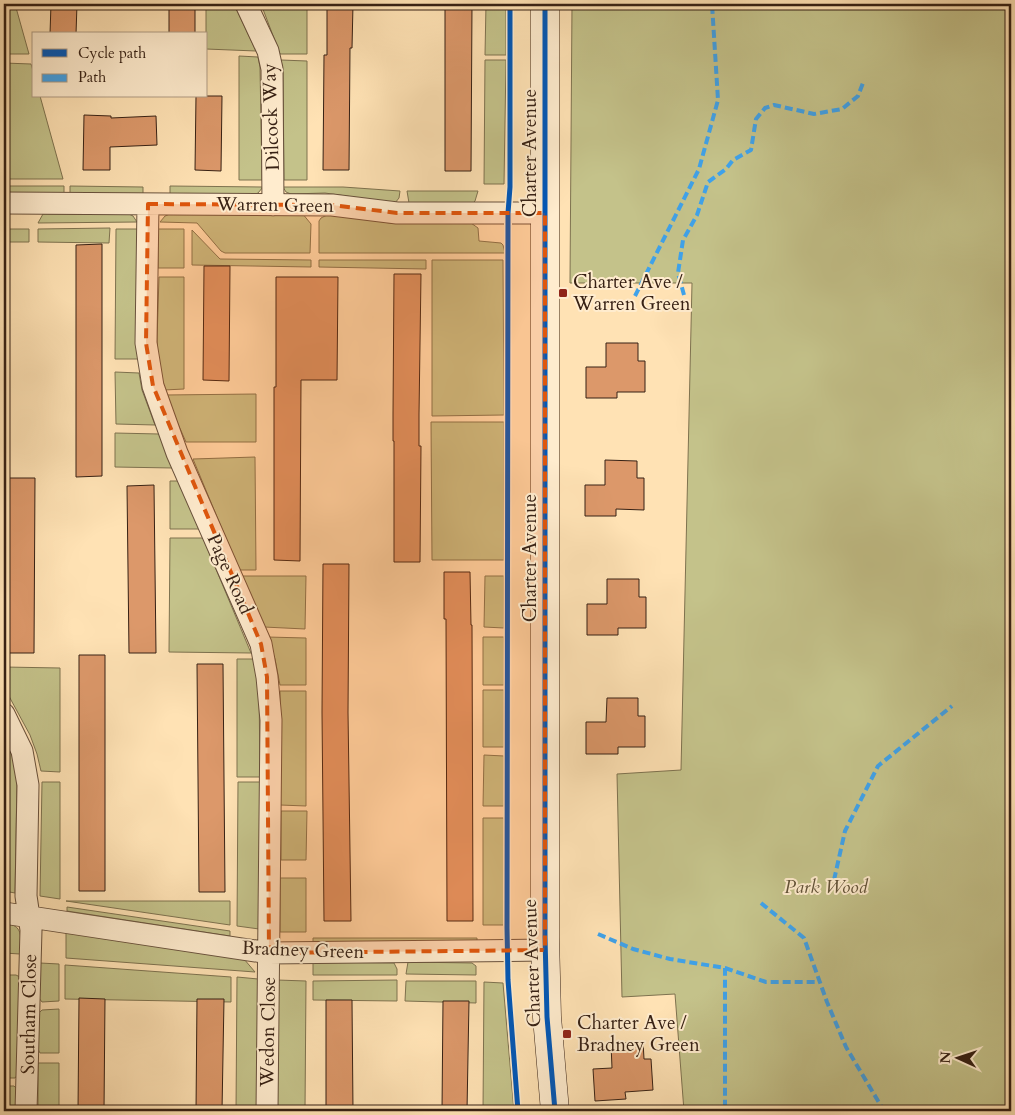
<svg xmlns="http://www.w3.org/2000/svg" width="1015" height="1115" font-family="Cardo,serif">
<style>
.green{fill:#c4c28a;stroke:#7e724f}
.building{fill:#dc986a;stroke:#372114}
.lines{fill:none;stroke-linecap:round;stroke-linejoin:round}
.street-casing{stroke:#69513c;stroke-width:23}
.secondary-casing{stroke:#372114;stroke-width:29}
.street{stroke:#ffecce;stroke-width:21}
.secondary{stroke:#ffecce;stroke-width:28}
.quiet{stroke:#3fa2ea;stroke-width:4;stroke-dasharray:8 4;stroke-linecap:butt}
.cycleway-casing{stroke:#ffecce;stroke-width:8}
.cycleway{stroke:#0057b8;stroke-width:5}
.marked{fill:#df560c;fill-opacity:0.2;stroke:#df560c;stroke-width:4;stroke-dasharray:10 6;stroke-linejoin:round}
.poi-dot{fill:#8f2418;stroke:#ffecce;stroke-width:2}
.labels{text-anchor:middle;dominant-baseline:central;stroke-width:4;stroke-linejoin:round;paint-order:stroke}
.street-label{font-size:19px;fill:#372114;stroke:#ffecce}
.poi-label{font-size:19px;fill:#372114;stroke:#ffecce;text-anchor:start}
.park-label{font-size:19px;font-style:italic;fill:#615137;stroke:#ffecce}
</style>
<rect width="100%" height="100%" fill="#ffe2b4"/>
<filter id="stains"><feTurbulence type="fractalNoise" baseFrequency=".004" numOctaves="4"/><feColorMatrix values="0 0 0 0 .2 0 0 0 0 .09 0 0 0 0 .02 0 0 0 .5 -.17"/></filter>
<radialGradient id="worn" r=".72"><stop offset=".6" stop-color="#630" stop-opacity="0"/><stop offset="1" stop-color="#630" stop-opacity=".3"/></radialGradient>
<path class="green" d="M4,4h11l14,50h-25z
M206,4h28l22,47 -50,-2z
M261,4h46v50h-27z
M486,4h20v51h-21z
M572,4h439v1107h-327l-9,-117 -53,3 -5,-223 64,-4 11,-487h-122z
M239,56l19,1 2,10 2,113h-23z
M281,60l26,1v119h-23l-1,-109z
M485,60h21l-2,124h-20z
M4,63l27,1 3,10v22h6l23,83h-59z
M4,186h60v9l-60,-1z
M70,186l73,1v8h-73z
M170,186l93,1 -5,6 -4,2 -84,-1z
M283,187h60l57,4 -1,7 -4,5 -70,-10 -34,1 -5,-2z
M407,191h71l-3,10 -3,3 -63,-1z
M302,213l9,11 -1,29h-85l-4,-2 -24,-28 -37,-1 5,-6 5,-2z
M43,214h86l4,2 4,6 -99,1z
M329,214l61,9h81l7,5 1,13 22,2 2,2 2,8h-186v-32l2,-3z
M110,228l-1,15 -71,-1v-13z
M4,229h25v13h-25z
M116,229h22v130h-23z
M158,229h26v39h-26z
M192,230l28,29 91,1v7l-119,-2z
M319,260h107v9l-107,-2z
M432,260h71l1,155 -72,1z
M159,277h25v112l-20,1 -6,-31 -1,-19z
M115,372l24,1 3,17 13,35 -39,-1z
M256,394v48h-70l-21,-47z
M431,422h73v138h-72z
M115,433l44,1 14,34 -58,-1z
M255,457l1,113h-17l-46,-111z
M170,481h9l20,48h-29z
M170,538h33l48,115 -82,-1z
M242,576h64l-1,53 -41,-2z
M485,576h19v52l-20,-1z
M267,637l39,1v47h-26l-5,-26z
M483,637h21v48h-21z
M237,659h16l6,25 1,93h-23z
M4,667l56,1v104l-19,-1 -4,-17 -7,-19 -26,-48z
M483,690h21v57h-21z
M280,691h26v115l-26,-1z
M4,736l9,20 4,22 -2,115 -11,-2z
M484,755l20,1v50h-21z
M42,782h18v117l-20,-3z
M238,782h22l-1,147 -22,-3z
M281,811h26l-1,49h-25z
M483,818h21v107h-21z
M280,878h26v54h-26z
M66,901h164v24z
M67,907l163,24v5l-163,-25z
M4,923c20,2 17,14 16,31l-16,-1z
M66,932l178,27 11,13 -189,-14z
M313,938h164v3l-164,1z
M313,962l81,1 3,6v6h-84z
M408,962l64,1 4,3v9l-70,-1z
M40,963l19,1v37l-17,1 -3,-4z
M65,965l166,12v25l-166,-3z
M4,975h12l4,2 -2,97 -3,4h-11z
M237,977l21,2 -1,132h-21z
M277,980l29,1 -1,130h-29z
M397,980v21l-84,-1v-19z
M406,981h70v22l-71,-2z
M484,982l19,1 11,128h-31z
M59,1009v44h-19l-2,-4v-35l4,-4z
M38,1063h21v48h-21z
M4,1086h10l4,4 -1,21h-13z"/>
<path class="building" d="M51,4h26l-1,30h-26z
M169,4h26v30h-26z
M327,4h26l-1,44h-2l-1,122h-26l1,-115h3z
M445,4h27l-1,167h-26z
M196,96h26l-1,75 -26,-1z
M84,115l27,1v2l45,-2 1,29 -47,2v23h-27z
M102,244v232l-26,1v-232z
M204,266h26l-1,115 -26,-1z
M394,274h27l-2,140v32h2l-1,116h-26v-121h-1v-27z
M276,277h62l-1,103h-36l-1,181 -26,-1v-173h2z
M606,343h32v18h7v31h-28v6h-31v-31h20z
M605,460l32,1v17h7v32l-28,-1v7h-31v-31h20z
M9,478h26l-1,175h-26z
M154,485l2,168h-27l-2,-167z
M323,564h26l-1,148 3,209h-27l-2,-209z
M444,572h26l1,53h1l1,296h-26l-1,-302h-2z
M607,579h32v18h7v31h-28v7h-31v-31h20z
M79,655h26v236h-26z
M197,664h26l2,228h-26z
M607,698h31v18h7v31h-27v7h-32v-32h20z
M79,998l26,1 -1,112h-26z
M197,999h27l-2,112h-26z
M326,1000h26l1,111h-27z
M443,1001h26l-2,110h-25z
M643,1041l1,18h7l2,31 -28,2 1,7 -31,2 -2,-32 19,-1 -1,-24z"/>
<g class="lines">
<defs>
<path id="street" d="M246,4l22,47 4,18 1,136
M4,203l328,2 65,8h148
M148,204l-2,139 7,43 24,67 84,191 6,33 4,43 -4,391
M4,714l18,37 6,34 -2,111 5,34 -5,181
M4,913l265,40 276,-3"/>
<path id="secondary" d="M545,4v933l2,80 8,94"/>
</defs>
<use href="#street" class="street-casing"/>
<use href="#secondary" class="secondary-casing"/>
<use href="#street" class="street"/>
<use href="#secondary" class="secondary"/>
<path class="quiet" d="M684,295l-6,-22 5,-33 14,-25 11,-33 18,-13 7,-9 18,-10 5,-31 9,-11 9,-3 40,9 28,-5 16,-13 5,-13
M635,296l64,-127 19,-69 -6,-96
M834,880l11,-49 33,-65 74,-60
M761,903l43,35 23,64 19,45 38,64
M598,934l35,15 37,10 55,9v143
M725,968l41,14h54"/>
<defs>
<path id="cycleway" d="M510,4v183l-2,26 -1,715 1,52 10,131
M545,4v933l2,80 8,94"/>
</defs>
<use href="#cycleway" class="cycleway-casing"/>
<use href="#cycleway" class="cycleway"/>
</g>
<path class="marked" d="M148,204l184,1 65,8h148v737l-276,3 -2,-276 -6,-33 -108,-258 -7,-43z"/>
<g class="poi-dot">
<rect x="558" y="288" width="10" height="10" rx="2.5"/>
<rect x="562" y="1029" width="10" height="10" rx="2.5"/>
</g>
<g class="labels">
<g class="street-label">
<text transform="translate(271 117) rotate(-92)">Dilcock Way</text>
<text transform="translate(530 153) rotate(-90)">Charter Avenue</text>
<text transform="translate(275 205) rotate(1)">Warren Green</text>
<text transform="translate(530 558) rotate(-90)">Charter Avenue</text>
<text transform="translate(230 574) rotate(66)">Page Road</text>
<text transform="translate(303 950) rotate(2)">Bradney Green</text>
<text transform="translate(532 963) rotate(-92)">Charter Avenue</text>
<text transform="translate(29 1014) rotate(-89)">Southam Close</text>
<text transform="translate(268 1032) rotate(-89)">Wedon Close</text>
</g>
<g class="poi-label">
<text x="573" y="282">Charter Ave /<tspan x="573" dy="22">Warren Green</tspan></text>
<text x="577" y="1023">Charter Ave /<tspan x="577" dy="22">Bradney Green</tspan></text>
</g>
<g class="park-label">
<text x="826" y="887">Park Wood</text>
</g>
</g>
<rect width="1015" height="1115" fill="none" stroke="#ffe2b4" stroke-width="20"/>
<rect x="5" y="5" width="1005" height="1105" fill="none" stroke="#372114" stroke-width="2.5"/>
<rect x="10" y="10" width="995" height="1095" fill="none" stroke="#372114"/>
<rect x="32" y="32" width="175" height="65" fill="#ffecce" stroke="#af9b84"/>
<rect x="42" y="49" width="25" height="8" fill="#0057b8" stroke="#af9b84"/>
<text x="78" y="58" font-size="15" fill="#372114">Cycle path</text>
<rect x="42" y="74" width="25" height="8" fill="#3fa2ea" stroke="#af9b84"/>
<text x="78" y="82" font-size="15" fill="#372114">Path</text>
<g transform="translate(958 1058) rotate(273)" stroke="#ffecce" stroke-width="4" paint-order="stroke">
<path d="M0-4L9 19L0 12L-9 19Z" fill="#372114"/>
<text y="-8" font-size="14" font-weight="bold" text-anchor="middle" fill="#372114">N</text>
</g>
<rect width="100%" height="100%" filter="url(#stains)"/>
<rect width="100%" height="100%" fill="url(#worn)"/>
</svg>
